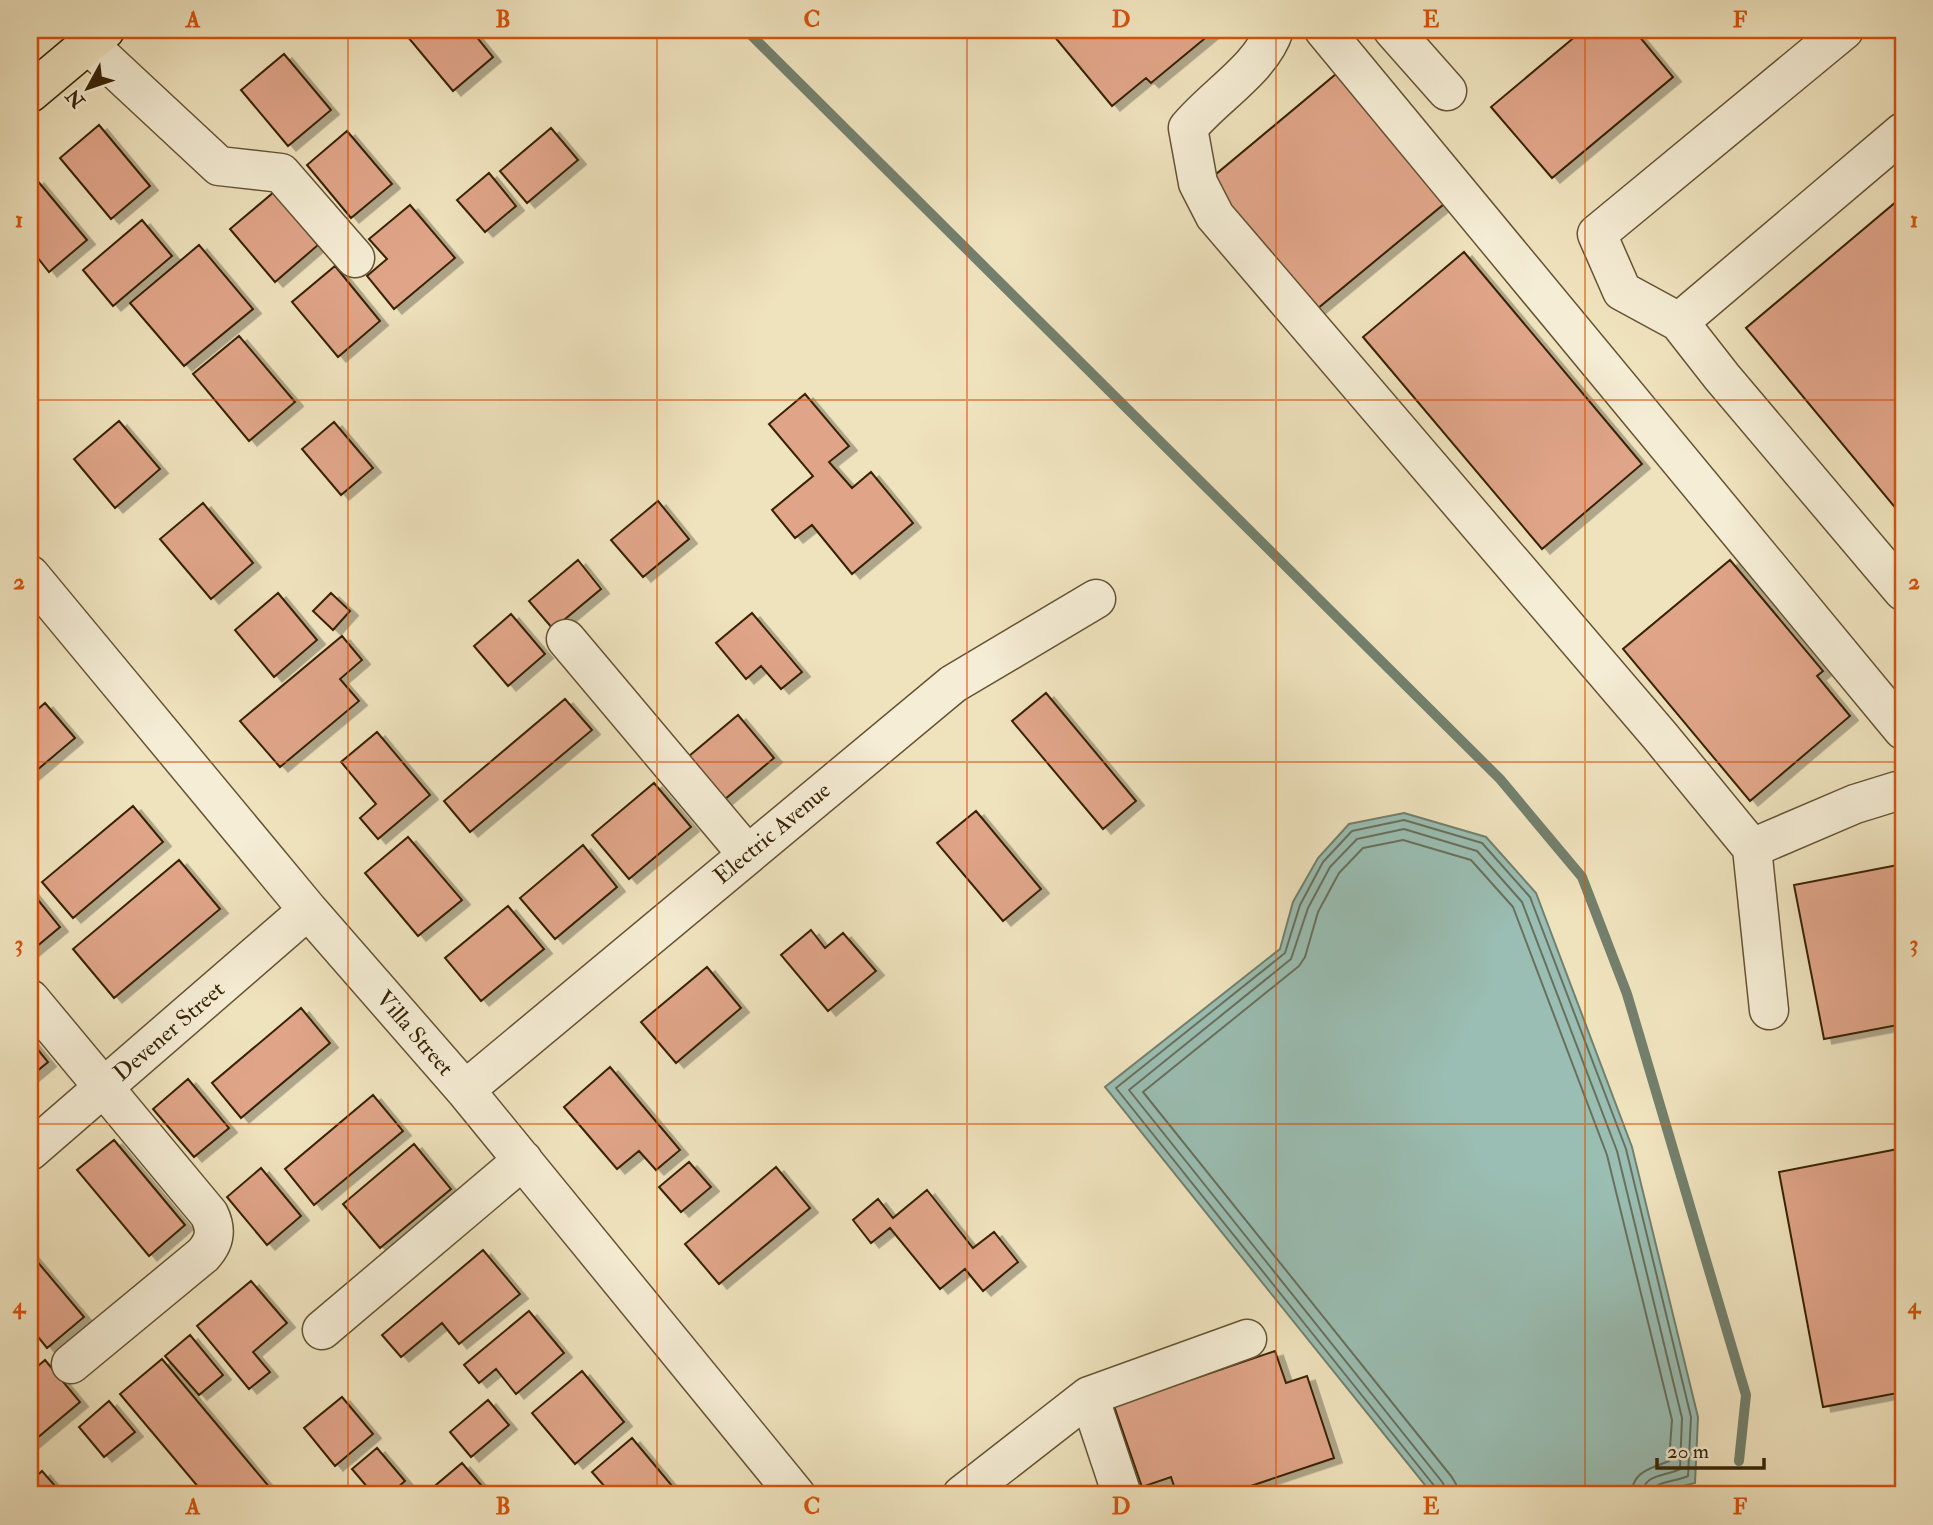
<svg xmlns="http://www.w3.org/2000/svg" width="1933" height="1525" font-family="'IM FELL Double Pica',serif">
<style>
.water{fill:#9abeb3;stroke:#73806d;stroke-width:2}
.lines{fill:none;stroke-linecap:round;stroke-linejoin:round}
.shore{stroke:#69705c;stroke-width:2}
.stream{stroke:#73806d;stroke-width:10}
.building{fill:#e0a589;stroke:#382305;stroke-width:2;filter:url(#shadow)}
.minor-casing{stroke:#665333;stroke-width:41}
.major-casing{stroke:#382305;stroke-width:41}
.minor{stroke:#f5edd5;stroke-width:38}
.major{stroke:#efe3be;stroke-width:38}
.grid{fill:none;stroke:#d6540b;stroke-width:2;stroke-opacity:0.55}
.labels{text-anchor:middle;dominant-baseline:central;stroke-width:5;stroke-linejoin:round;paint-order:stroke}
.street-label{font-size:23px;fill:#382305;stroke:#f5edd5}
.neatline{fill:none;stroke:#d6540b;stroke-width:2.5}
.grid-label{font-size:23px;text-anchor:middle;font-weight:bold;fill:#d6540b}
</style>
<defs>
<filter id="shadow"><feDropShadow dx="8" dy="4.5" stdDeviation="0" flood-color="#0004"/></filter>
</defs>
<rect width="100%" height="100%" fill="#efe3be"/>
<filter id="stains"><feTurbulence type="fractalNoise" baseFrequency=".00286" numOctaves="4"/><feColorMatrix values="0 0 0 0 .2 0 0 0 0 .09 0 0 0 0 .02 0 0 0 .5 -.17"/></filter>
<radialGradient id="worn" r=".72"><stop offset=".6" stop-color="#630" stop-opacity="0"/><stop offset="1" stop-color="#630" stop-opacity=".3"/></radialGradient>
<path class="water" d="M1404,813l82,24 50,56 96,254 66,270 -3,66 -50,12h-212l-328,-408 175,-138 13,-47 25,-44 31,-34z"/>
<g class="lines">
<path class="shore" d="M1438,1495l-2,-7 -320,-400 169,-135 15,-48 23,-43 29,-31 52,-11 78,23 48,54 96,252 65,268 -3,59c-12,6 -35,4 -37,19
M1447,1495l-4,-12 -314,-393 162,-131 17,-51 22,-41 27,-28 47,-10 73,22 45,51 95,249 65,267 -2,51c-16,8 -36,4 -38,26
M1457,1495l-1,-11 -5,-8 -308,-384 156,-126 6,-9 13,-45 21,-39 24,-25 40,-8 68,20 42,47 94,248 65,265 -3,41c-18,8 -36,9 -38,34"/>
<path class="stream" d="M746,30l754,749 82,98 45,117 119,401 -7,66"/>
</g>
<path class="building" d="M402,30h69l22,27 -40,34z
M1049,30h166l-64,53 -5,-5 -34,28z
M1583,30h51l39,47 -121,101 -61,-71z
M284,54l47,56 -43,36 -47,-56z
M1336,74l108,130 -127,105 -108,-129z
M99,125l51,61 -39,33 -51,-61z
M551,128l27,32 -51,43 -27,-32z
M347,131l45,53 -41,34 -44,-53z
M489,173l27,33 -31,26 -28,-32z
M36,179l51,61 -38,32 -19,-24v-64z
M274,192l44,53 -43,37 -45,-53z
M1903,196v321l-157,-189z
M410,205l45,53 -61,51 -27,-33 20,-17 -18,-20z
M142,220l30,36 -59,50 -30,-36z
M199,245l54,64 -69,57 -54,-63z
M1464,252l178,212 -100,85 -179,-212z
M335,266l45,55 -42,36 -46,-55z
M239,336l56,66 -46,39 -56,-67z
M805,394l44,52 -20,16 23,26 19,-16 42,51 -61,51 -40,-49 -17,13 -23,-28 41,-34 -44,-52z
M119,421l41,48 -45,39 -41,-49z
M334,422l39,46 -32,27 -39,-46z
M658,501l31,38 -46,38 -32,-37z
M203,503l50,60 -42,36 -51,-60z
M578,560l23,29 -48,40 -24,-28z
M1730,560l93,111 -6,5 33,40 -100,85 -127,-152z
M278,593l39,47 -43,37 -39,-47z
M331,593l19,18 -17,19 -20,-19z
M752,613l50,59 -21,17 -20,-23 -15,13 -30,-36z
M511,614l34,40 -37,32 -34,-40z
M342,636l20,24 -22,19 19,22 -79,66 -40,-46z
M1046,693l90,108 -33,28 -91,-108z
M565,699l27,31 -122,102 -26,-31z
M45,703l30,35 -45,38v-60z
M738,715l36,43 -62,52 -36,-43z
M377,732l53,63 -52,44 -18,-21 16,-14 -35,-42z
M654,783l37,44 -62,52 -37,-44z
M133,806l30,36 -90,76 -31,-36z
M976,811l65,78 -38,32 -66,-78z
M408,837l54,63 -44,36 -53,-63z
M583,845l34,42 -62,52 -35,-41z
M179,860l41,49 -106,89 -41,-49z
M1903,864v160l-79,15 -30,-154z
M30,890l30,37 -30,25z
M508,906l36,43 -63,52 -36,-43z
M811,930l14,18 18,-15 33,38 -48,40 -47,-56z
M707,967l34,41 -65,55 -35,-41z
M301,1008l29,35 -89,75 -29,-35z
M30,1040l18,22 -18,15z
M610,1067l70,83 -24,20 -17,-19 -22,18 -53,-62z
M188,1079l41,49 -35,29 -41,-48z
M373,1095l30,36 -89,74 -29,-36z
M114,1140l71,85 -36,31 -72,-86z
M414,1144l37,45 -71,59 -37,-44z
M1903,1148v244l-80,15 -44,-235z
M689,1162l22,25 -30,25 -22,-25z
M776,1167l34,41 -91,76 -34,-40z
M261,1168l40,48 -34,29 -40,-48z
M927,1190l46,58 21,-16 24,30 -35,29 -18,-22 -25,20 -50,-61 -19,15 -18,-23 25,-21 15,19z
M483,1250l37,44 -61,50 -17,-21 -41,34 -19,-22z
M30,1253l54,64 -37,31 -17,-21z
M251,1281l36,42 -34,29 17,20 -21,17 -52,-63z
M529,1311l35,42 -48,41 -20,-25 -17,14 -15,-18z
M190,1335l33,40 -24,20 -34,-39z
M1275,1351l11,32 21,-7 27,82 -110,37h-47l-6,-18 -29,10 -28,-81z
M162,1359l114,136h-71l-85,-101z
M45,1360l35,42 -50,42v-71z
M582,1371l42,51 -49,42 -43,-51z
M342,1397l31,37 -38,32 -31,-38z
M488,1400l21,25 -38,32 -21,-25z
M109,1401l26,31 -31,25 -25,-30z
M632,1438l46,55 -3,2h-63l-20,-23z
M377,1448l28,33 -16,14h-15l-22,-26z
M462,1463l26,30 -54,2 -4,-5z
M42,1471l21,24h-33v-13z"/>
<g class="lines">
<defs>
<path id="minor" d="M1274,30c-13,39 -60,66 -86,98l10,55 17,33 445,520 92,112 17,162
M1324,30l579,700
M1393,30l54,61
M88,44l131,122 62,7 74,85
M1903,132l-224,190 43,55 181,214
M1679,322l-57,-31 -25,-57 247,-204
M30,575l278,335 157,180 331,405
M566,639l181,215
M1752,848l103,-44 42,-13 6,1
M30,999l179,215c8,16 6,28 -6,41l-132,109
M465,1090l488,-406 143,-85
M30,1151l278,-241
M322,1330l201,-170
M1089,1396l33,99
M962,1495l127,-99 158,-57"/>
<path id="major" d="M30,93l75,-63"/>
</defs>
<use href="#minor" class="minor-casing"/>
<use href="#major" class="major-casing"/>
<use href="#minor" class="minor"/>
<use href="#major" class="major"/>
</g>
<path class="grid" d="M348,30v1465M657,30v1465M967,30v1465M1276,30v1465M1585,30v1465M30,400h1873M30,762h1873M30,1124h1873"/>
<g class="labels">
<g class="street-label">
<text transform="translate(772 833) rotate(-40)">Electric Avenue</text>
<text transform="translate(169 1031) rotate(-41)">Devener Street</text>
<text transform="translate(415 1033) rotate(49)">Villa Street</text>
</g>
</g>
<rect width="1933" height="1525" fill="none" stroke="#efe3be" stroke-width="77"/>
<g transform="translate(88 88) rotate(230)" stroke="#f5edd5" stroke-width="5" paint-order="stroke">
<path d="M0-5L12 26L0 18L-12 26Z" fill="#382305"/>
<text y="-10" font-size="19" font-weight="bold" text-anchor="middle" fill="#382305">N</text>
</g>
<path d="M1657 1458v10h107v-10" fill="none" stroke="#382305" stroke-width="3.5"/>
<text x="1667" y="1458" font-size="21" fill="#382305" stroke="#f5edd5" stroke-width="5" paint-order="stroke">20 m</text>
<rect x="38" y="38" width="1857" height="1448" class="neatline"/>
<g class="grid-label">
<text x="193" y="27">A</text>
<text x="503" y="27">B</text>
<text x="812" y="27">C</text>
<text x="1121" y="27">D</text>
<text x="1431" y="27">E</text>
<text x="1740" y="27">F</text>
<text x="19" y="227">1</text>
<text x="1914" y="227">1</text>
<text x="19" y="589">2</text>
<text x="1914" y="589">2</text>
<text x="19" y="951">3</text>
<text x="1914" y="951">3</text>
<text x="19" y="1313">4</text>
<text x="1914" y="1313">4</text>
<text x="193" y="1514">A</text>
<text x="503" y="1514">B</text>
<text x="812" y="1514">C</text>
<text x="1121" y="1514">D</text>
<text x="1431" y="1514">E</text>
<text x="1740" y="1514">F</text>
</g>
<rect width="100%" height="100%" filter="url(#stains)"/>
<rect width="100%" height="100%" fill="url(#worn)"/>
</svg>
